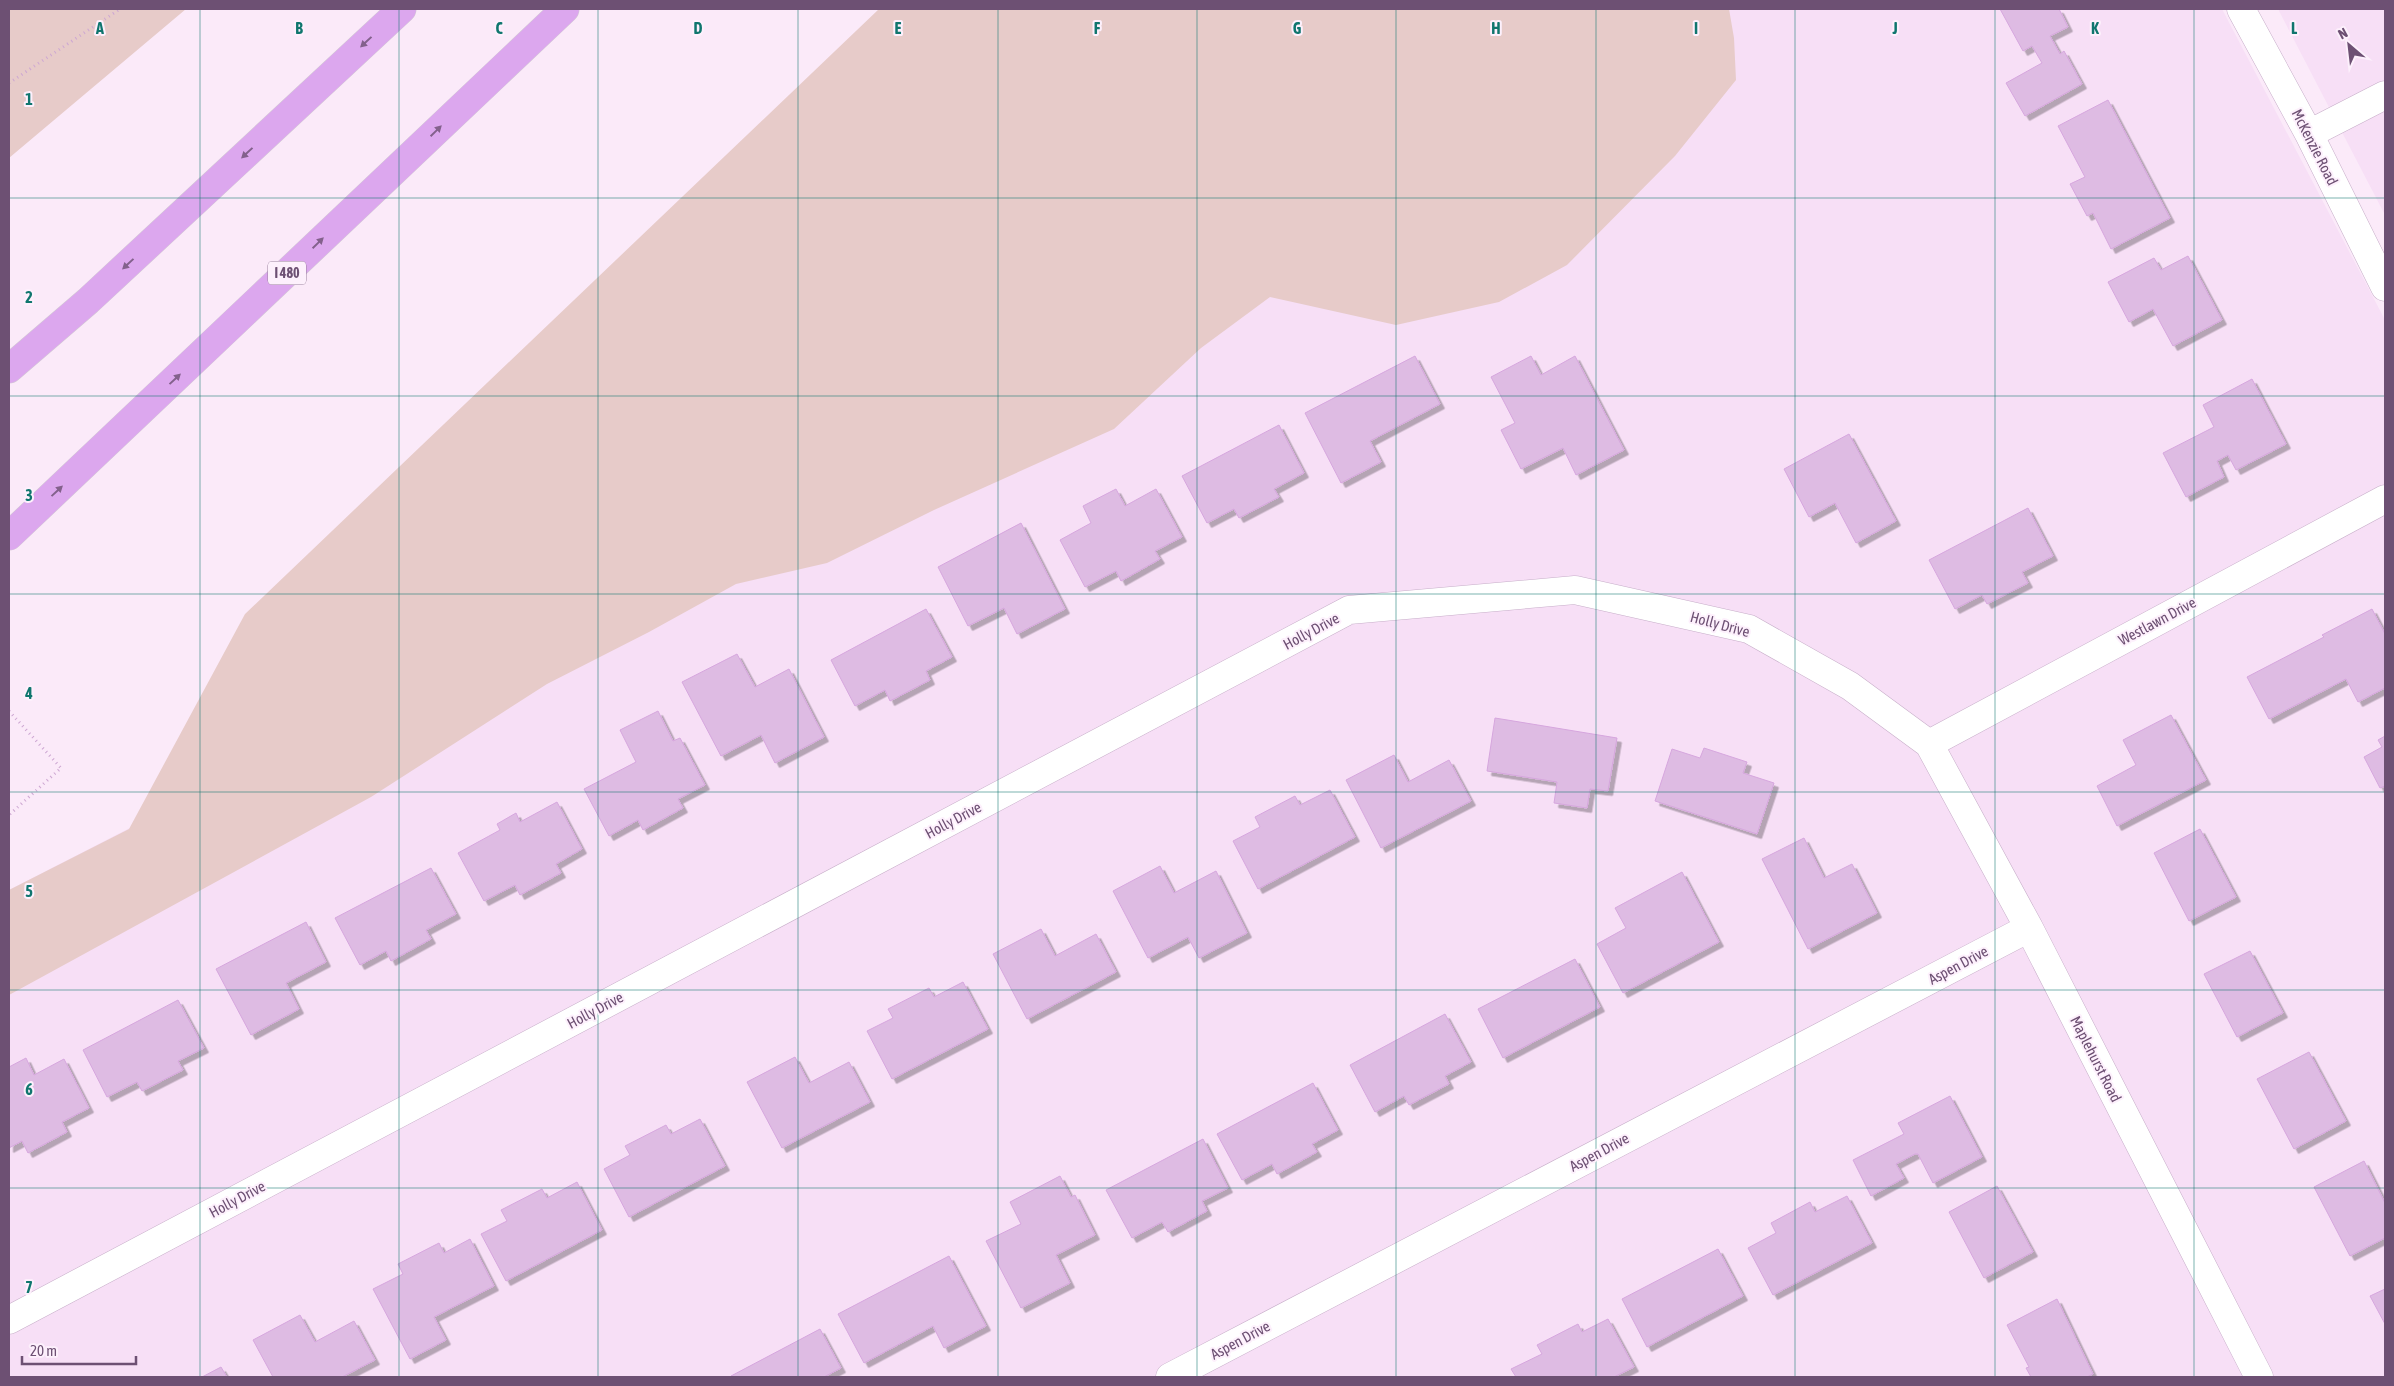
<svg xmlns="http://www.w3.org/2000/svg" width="2394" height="1386" font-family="'Asap Condensed',sans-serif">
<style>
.residential{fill:#f7dff6}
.green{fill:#e7cbc9}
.building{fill:#debbe3;stroke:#d6a6de;filter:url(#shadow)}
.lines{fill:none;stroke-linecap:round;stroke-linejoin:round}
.minor-casing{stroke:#c7aec9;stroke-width:29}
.highway-casing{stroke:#d3cad5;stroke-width:29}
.path{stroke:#cda7d2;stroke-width:3;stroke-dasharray:1 4;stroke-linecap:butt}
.minor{stroke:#fff;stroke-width:28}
.highway{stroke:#dca7ee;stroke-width:28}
.oneway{fill:#83618c}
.grid{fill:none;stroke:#0f766e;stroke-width:1;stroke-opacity:0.55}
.labels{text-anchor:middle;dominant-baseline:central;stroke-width:4;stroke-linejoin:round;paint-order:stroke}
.shield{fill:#fdf0fc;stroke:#98809c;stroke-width:1}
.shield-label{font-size:14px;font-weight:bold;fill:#6d5073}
.street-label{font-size:15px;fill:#6d5073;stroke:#fdf0fc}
.grid-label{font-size:16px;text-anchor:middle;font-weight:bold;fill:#0f766e;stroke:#fdf0fc;stroke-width:4;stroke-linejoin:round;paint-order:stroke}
</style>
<defs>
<filter id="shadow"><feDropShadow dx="4.5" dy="4.5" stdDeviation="0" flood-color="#0004"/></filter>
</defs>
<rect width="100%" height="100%" fill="#fbeaf9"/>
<path class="residential" d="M1707,9h515l163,311v1057h-2376v-487l1701,-875z
M2278,9h107v206z"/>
<path class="green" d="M9,9h177l-177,149z
M879,9h850l5,29 2,42 -61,76 -108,109 -68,37 -103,23 -126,-28 -69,51 -87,81 -180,81 -107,53 -91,21 -87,48 -102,52 -176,113 -362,198v-105l120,-61 116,-215z"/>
<path class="building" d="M2000,9h59l9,18 -18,9 10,18 4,-3 18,33 -57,32 -19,-33 36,-20 -10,-17 -9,5z
M2108,100l62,118 -59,31 -18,-36 -6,3 -17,-32 15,-7 -27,-51z
M2188,256l34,64 -49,26 -20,-37 -24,13 -21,-40 46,-24 7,12z
M1415,356l25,48 -70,37 11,21 -40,21 -36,-70z
M1531,356l10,19 34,-19 49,94 -48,25 -13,-27 -42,21 -20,-39 14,-7 -24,-46z
M2252,379l34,65 -50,26 -8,-15 -11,6 7,16 -38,20 -23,-44 51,-26 -11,-22z
M1279,425l25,48 -30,16 5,8 -40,21 -5,-9 -27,14 -25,-47z
M1849,434l47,87 -40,22 -21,-40 -26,14 -25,-48z
M1116,489l9,17 31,-17 26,48 -27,14 5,8 -39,22 -5,-10 -31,16 -25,-47 31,-17 -8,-17z
M2028,508l25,48 -31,16 6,11 -41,21 -5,-9 -27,14 -26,-49z
M1021,523l44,86 -48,25 -13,-26 -36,18 -30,-59z
M926,609l26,48 -26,14 4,9 -40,21 -5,-11 -30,16 -24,-46z
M2372,609l13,25v54l-27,14 -12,-23 -77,40 -22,-42 77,-40 -2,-2z
M737,654l18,33 34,-18 35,68 -49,26 -14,-28 -40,21 -39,-74z
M658,711l15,30 7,-3 25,47 -27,14 5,9 -40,22 -5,-10 -29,16 -25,-47 52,-27 -16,-32z
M2171,715l35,65 -89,46 -20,-40 39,-21 -13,-25z
M1495,718l122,20 -9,53 -18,-2 -3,19 -33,-5 3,-21 -70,-11z
M2385,736v50l-5,2 -16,-31 18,-10 -4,-7z
M1704,748l43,14 -4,11 31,10 -17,51 -102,-33 17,-52 28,9z
M1394,755l14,27 41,-22 22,41 -90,47 -35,-68z
M1330,790l25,47 -97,52 -25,-48 27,-14 -5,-10 40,-21 5,9z
M557,802l25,47 -26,15 5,9 -41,22 -5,-10 -31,16 -26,-48 42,-23 -3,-6 19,-11 4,9z
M2200,829l36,68 -47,24 -35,-68z
M1804,838l20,40 28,-14 25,49 -69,36 -46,-90z
M1160,866l14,27 42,-22 31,62 -48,25 -11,-21 -40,21 -35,-67z
M431,868l25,46 -30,16 5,9 -40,22 -5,-10 -26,14 -25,-47z
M1682,872l37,70 -96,51 -26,-49 29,-16 -11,-20z
M306,922l20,40 -40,21 13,26 -48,26 -35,-66z
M1041,929l14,27 41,-22 20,38 -89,47 -34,-65z
M2250,951l33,62 -46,24 -33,-63z
M1575,959l25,48 -97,51 -25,-49z
M963,982l25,47 -96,50 -25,-48 26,-13 -5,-9 41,-21 5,9z
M178,1000l26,48 -26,13 5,9 -41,21 -5,-9 -30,15 -24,-47z
M1445,1014l26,48 -26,14 4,8 -40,21 -5,-9 -29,16 -25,-47z
M2309,1052l37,69 -52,28 -37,-70z
M795,1057l14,26 40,-21 21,40 -88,46 -35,-66z
M26,1058l8,17 30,-16 25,49 -27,14 5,10 -39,21 -6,-12 -13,7v-81z
M1313,1083l25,47 -26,14 5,8 -40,22 -5,-10 -30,16 -25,-46z
M1950,1096l32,61 -49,26 -15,-29h-3l-19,10 8,14 -33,18 -18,-36 51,-26 -6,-11z
M700,1119l25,47 -96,51 -25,-48 26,-14 -5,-9 41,-21 5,9z
M1203,1139l25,49 -26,13 5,10 -39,21 -6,-10 -30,16 -26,-48z
M2364,1161l21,42v35l-35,18 -36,-69z
M1060,1176l11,21 4,-2 20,40 -39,20 14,28 -49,25 -35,-67 35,-17 -11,-22z
M577,1182l25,48 -96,51 -25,-47 26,-13 -6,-11 41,-21 5,9z
M1997,1186l36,66 -49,26 -35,-66z
M1847,1196l25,47 -99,52 -25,-47 28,-15 -5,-10 39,-21 5,10z
M470,1239l24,47 -60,31 12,23 -36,19 -37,-70 30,-15 -5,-10 41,-21 5,10z
M1718,1249l25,47 -96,51 -25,-48z
M949,1256l37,70 -42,22 -11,-22 -69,37 -26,-49z
M2385,1289v35l-15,-28z
M2057,1299l36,75 -6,3h-56l-5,-9 3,-1 -22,-42z
M300,1315l15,27 39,-21 21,39 -33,17h-69l-20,-37z
M1608,1319l26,48 -20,10h-98l-5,-8 31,-15 -5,-9 41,-21 4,8z
M820,1329l21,39 -17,9h-92l-1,-1z
M221,1367l6,10h-25z"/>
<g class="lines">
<defs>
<path id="minor" d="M2241,9l68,125 76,153
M2309,134l76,-39
M1929,744l456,-245
M9,1320l1340,-710 226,-20 174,39 101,57 79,58 100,184 230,449
M1170,1377l859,-449"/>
<path id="highway" d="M9,369l79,-68 314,-292
M9,536l556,-527"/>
</defs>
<use href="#minor" class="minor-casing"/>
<use href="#highway" class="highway-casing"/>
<path class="path" d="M9,83l111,-74
M9,711l52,57 -52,47"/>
<use href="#minor" class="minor"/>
<use href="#highway" class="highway"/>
</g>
<defs><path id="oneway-solid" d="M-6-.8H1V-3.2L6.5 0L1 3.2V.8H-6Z" transform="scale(1.25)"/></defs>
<g class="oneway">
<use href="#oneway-solid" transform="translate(366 42) rotate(137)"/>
<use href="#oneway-solid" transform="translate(436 131) rotate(-44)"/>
<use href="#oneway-solid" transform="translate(247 153) rotate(137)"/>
<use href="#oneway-solid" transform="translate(318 243) rotate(-44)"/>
<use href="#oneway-solid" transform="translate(128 264) rotate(137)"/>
<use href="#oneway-solid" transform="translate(175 379) rotate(-43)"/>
<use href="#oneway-solid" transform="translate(57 491) rotate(-43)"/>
</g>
<path class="grid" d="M200,9v1368M399,9v1368M598,9v1368M798,9v1368M998,9v1368M1197,9v1368M1396,9v1368M1596,9v1368M1795,9v1368M1995,9v1368M2194,9v1368M9,198h2376M9,396h2376M9,594h2376M9,792h2376M9,990h2376M9,1188h2376"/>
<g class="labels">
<rect class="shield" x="268" y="261.5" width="38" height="23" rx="4"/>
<g class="shield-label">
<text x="287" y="273">I 480</text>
</g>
<g class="street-label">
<text transform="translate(2315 147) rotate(63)">McKenzie Road</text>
<text transform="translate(2157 621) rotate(-28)">Westlawn Drive</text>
<text transform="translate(1720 624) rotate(15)">Holly Drive</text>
<text transform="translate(1311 631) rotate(-28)">Holly Drive</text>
<text transform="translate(953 820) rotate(-28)">Holly Drive</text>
<text transform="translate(1958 965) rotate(-28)">Aspen Drive</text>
<text transform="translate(595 1010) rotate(-28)">Holly Drive</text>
<text transform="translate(2096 1059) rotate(63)">Maplehurst Road</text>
<text transform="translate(1599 1152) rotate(-28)">Aspen Drive</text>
<text transform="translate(237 1199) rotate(-28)">Holly Drive</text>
<text transform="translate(1240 1340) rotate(-28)">Aspen Drive</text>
</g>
</g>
<g class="grid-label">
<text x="100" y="34">A</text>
<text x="299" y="34">B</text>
<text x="499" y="34">C</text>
<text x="698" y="34">D</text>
<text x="898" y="34">E</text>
<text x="1097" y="34">F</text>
<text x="1297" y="34">G</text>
<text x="1496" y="34">H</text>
<text x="1696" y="34">I</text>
<text x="1895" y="34">J</text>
<text x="2095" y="34">K</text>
<text x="2294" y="34">L</text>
<text x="29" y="105">1</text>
<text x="29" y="303">2</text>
<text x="29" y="501">3</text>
<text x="29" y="699">4</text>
<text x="29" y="897">5</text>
<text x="29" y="1095">6</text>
<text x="29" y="1293">7</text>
</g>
<rect width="2394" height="1386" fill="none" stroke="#6d5073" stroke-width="20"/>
<g transform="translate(2349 45) rotate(332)" stroke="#fdf0fc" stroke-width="4" paint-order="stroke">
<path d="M0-4L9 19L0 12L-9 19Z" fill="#6d5073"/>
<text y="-8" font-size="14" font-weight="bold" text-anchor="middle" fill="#6d5073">N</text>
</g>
<path d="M22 1356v8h114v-8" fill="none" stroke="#6d5073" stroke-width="2.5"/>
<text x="30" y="1356" font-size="15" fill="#6d5073" stroke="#fdf0fc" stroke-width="4" paint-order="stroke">20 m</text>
</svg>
